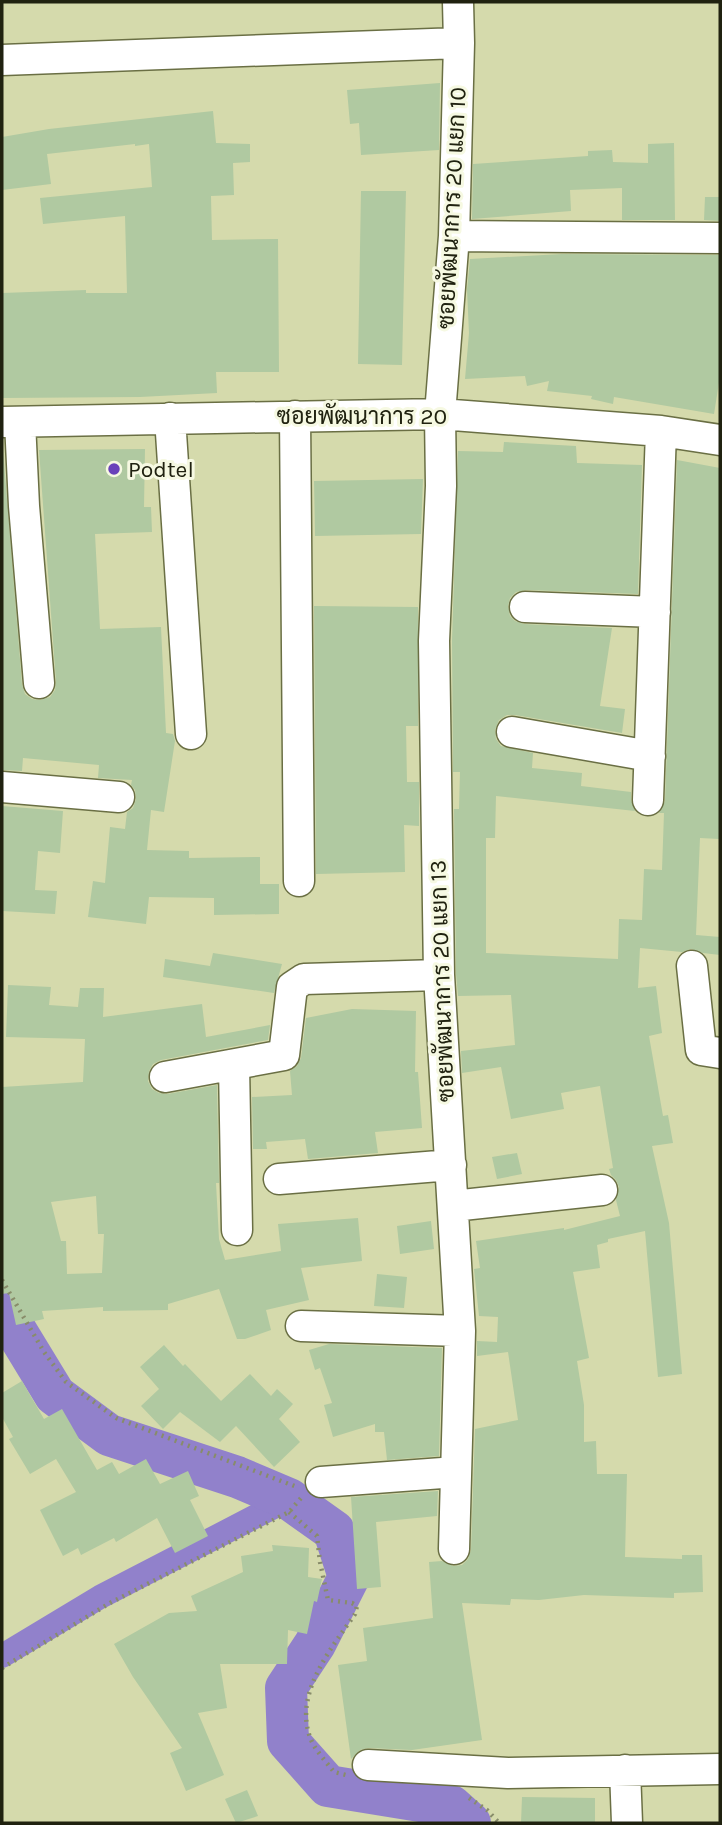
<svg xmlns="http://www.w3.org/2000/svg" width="722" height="1825" font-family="Karla,Sarabun,sans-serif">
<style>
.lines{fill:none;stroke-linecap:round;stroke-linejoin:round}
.canal{stroke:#9181cb;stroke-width:24}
.river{stroke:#9181cb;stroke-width:42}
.building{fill:#b0c9a1;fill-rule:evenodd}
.minor-casing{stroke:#6a6f44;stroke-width:33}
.path{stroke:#888c6a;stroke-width:4.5;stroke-dasharray:2 5;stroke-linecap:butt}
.minor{stroke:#fff;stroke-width:30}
.poi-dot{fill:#6942ba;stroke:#f6f9e2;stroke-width:2.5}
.labels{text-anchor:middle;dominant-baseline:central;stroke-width:6;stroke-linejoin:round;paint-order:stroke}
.street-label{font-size:23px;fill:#202210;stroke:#f6f9e2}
.poi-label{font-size:23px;fill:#202210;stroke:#f6f9e2;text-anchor:start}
</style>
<rect width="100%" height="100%" fill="#d5daac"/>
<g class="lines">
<path class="canal" d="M2,1656l98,-59 189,-98"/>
<path class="river" d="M2,1308l53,87 54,40 128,42 52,22 45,32 15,46 -34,67 -29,44 2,53 40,45 123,20 19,17"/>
</g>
<path class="building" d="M440,83l-1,67 -78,5 -2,-32 -9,1 -3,-34z
M213,111l3,32 34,1v18l-17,1 1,32 -23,1 1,44 66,-1 1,133h-63l1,21 -77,4 -138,1v-105l84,-3v3h41l-2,-77 -82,8 -3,-26 112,-11 -3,-43 -14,2v-2l-88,10 4,30 -49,6v-53l47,-8z
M674,143l1,77h-53v-32l-52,2 1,21 -99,8 1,-55 115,-8v-5l24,-1 1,12 35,1v-19z
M361,191h45l-4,174 -44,-1z
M705,197h15v24l-16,-1z
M562,254l158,1v121l-6,38 -100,-17 -1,7 -22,-5 1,-3 -45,-5 2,-10 -22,5 -2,-10 -60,3 4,-46 -2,-43 3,-31z
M504,442l72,4 1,17 65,2 -4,129 -112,-4 -10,2 -6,6 -2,8 2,10 5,5 9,3 88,4 -12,78 25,3 -3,24 -107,-18h-8l-8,5 -4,10 1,9 5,7 32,7 -1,15 50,5 -1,13 50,6v8l4,11 -139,-15 -1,42h-9v115l132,6 1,-40 23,1 2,-51 18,1 2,-57h-5l6,-12 12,-341 43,8 -1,371 -19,-1 -4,97 24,2v18l-17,-2 -12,-4 -9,3 -42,-4 -2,40 18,-2 6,47 -13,3 14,80 5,-1 5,28 -21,3 17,77 13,151 -24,3 -13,-146 -37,8v3l-11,3 3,23 -27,4 16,86 -12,3 7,44v37l12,-1 1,33h30l-2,83 57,2v-4h20l1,37 -29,1v5l-90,-3 -45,5 -28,-1 -1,6 -48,-2 20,137 -70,10 -44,-2 -8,2 -9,9 -13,-94 29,-4 -4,-33 70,-10 -4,-56 13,-1 11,5 9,-1 6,-6 3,-9 4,-121 43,-9 -10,-68 -31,4v-15l20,1 1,-25 -19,-1 -5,-47 6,-1 -4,-27 88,-13v2l56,-14 -4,-16 3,-13 -3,-7 -5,-5 -2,-6 4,-1 -13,-82 -39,7 3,16 -53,10 -10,-52 -39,6 -1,-22 54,-6 -4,-50 -53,1 -2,-22 -2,-165h5l1,-37h-7l-1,-131 6,-190 45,1z
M145,449l-1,58h7l1,25 -57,2 5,95 61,-2 5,106 7,1 2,7 -11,71 -13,-2 -4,40 42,1v7l71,-1v27h19v30l-65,1v-17l-65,-1 -3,27 -58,-7 5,-36 12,2 5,-56 15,2 2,-17 6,-4 3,-9 -1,-9 -4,-5 1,-5 -34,-2 1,-13 -76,-7 -1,13 -20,-1 1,-320 19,234 3,10 7,5 8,1 10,-3 5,-7 1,-8 -17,-232z
M423,479l-2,55 -106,2 -1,-55z
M314,606l104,1v119h-12l1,56h12v44l-15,-1 1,47 -89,2z
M2,806l61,5 -3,42 -22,-2 -3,39 22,1 -2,23 -53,-3z
M213,953l69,11 -8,29 -111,-16 2,-18 45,7z
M8,985l43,2 -2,18 29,2 2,-19h24l-1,29 99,-13 4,33 64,-12 -2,15 -107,20 -8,4 -4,7 -1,10 4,8 7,4 8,1 50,-9 2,98h-3l3,56 6,21 56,-9 -3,-27 80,-6 4,43 -61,7 8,32 -43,10 5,20 -26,9h-8l-18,-50 -51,15v6l-65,1v-4l-61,4 2,8 -28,6 -7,-32 -7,1v-207l81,-5 2,-43 -79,-2zM96,1196l2,38h6l-2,39 -35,1 -1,-33h-5l-10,-39z
M352,1009l64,2 -1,61h3l4,56 -47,4 3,21 -70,6 -3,-20 -39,3 1,7h-14l-1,-52 40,-2 -2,-24 7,-5 4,-8 5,-40z
M517,1153l5,21 -25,5 -5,-22z
M431,1221l3,28 -34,5 -3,-28z
M377,1274l30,3 -3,31 -30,-2z
M329,1344l113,4 -3,108 -52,4 -3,-28h-9v-8l-42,13 -9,-32 8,-2 -12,-35 -5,2 -6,-20z
M164,1345l19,21 2,-2 36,37 29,-27 21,22 6,-7 16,15 -14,15 21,23 -26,25 -38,-41 -16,16 -40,-30 -17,17 -22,-23 18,-17 -19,-22z
M22,1381l22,38 18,-10 35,61 15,-8 7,12 27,-15 14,25 28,-13 11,25 -9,4 18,36 -33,17 -18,-35 -41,24 -2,-4 -33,17 -3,-7 -15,8 -23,-46 36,-18 -20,-33 -26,15 -21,-35 4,-2 -11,-20v-24z
M438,1491l-1,25 -61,6 5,65 -24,2 -6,-92z
M272,1545l37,3 -1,29 14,2 -5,23 -3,-1 -7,33 -19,-4 -1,34h-67l7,44 -29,5 26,62 -38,16 -16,-38 12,-5 -49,-71 -19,-33 55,-31 28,-2 -6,-15 52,-24 -2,-16 32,-5z
M247,1790l11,26 -22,7 -11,-24z
M522,1797l73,1v25h-74z"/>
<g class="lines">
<defs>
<path id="minor" d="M2,60l457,-17
M454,236l266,2
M295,416l4,465
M170,418l21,316
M2,422l438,-8 221,17 59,9
M20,422l4,84 15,177
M525,607l130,5
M512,732l138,24
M2,787l117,10
M648,800l13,-369
M692,966l9,84 19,3
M234,1065l3,165
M165,1077l119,-22 8,-68 12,-8 135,-4
M279,1179l172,-14
M453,1206l149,-16
M301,1326l159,5
M321,1482l135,-10
M454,1549l6,-218 -21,-356 -5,-334 7,-155 -1,-72 14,-178 5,-193 -1,-41
M368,1765l140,8 212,-4
M625,1770l2,53"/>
</defs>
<use href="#minor" class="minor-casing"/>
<path class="path" d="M2,1280l42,72 22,30 50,36 181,69
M289,1512l28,24 3,26 8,38 24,3 5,3 -2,8c-24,35 -64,82 -43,128 5,10 15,21 22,30l12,3
M2,1668l108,-65 179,-91 12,-14
M469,1798l18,12 12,13"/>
<use href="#minor" class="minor"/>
</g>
<circle class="poi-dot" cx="114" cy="469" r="7"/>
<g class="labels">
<g class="street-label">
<text transform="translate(452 208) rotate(-87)">ซอยพัฒนาการ 20 แยก 10</text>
<text x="362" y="416">ซอยพัฒนาการ 20</text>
<text transform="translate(442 981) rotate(-92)">ซอยพัฒนาการ 20 แยก 13</text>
</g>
<g class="poi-label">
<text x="128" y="469">Podtel</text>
</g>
</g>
<rect width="722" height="1825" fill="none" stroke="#202210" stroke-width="7"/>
</svg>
